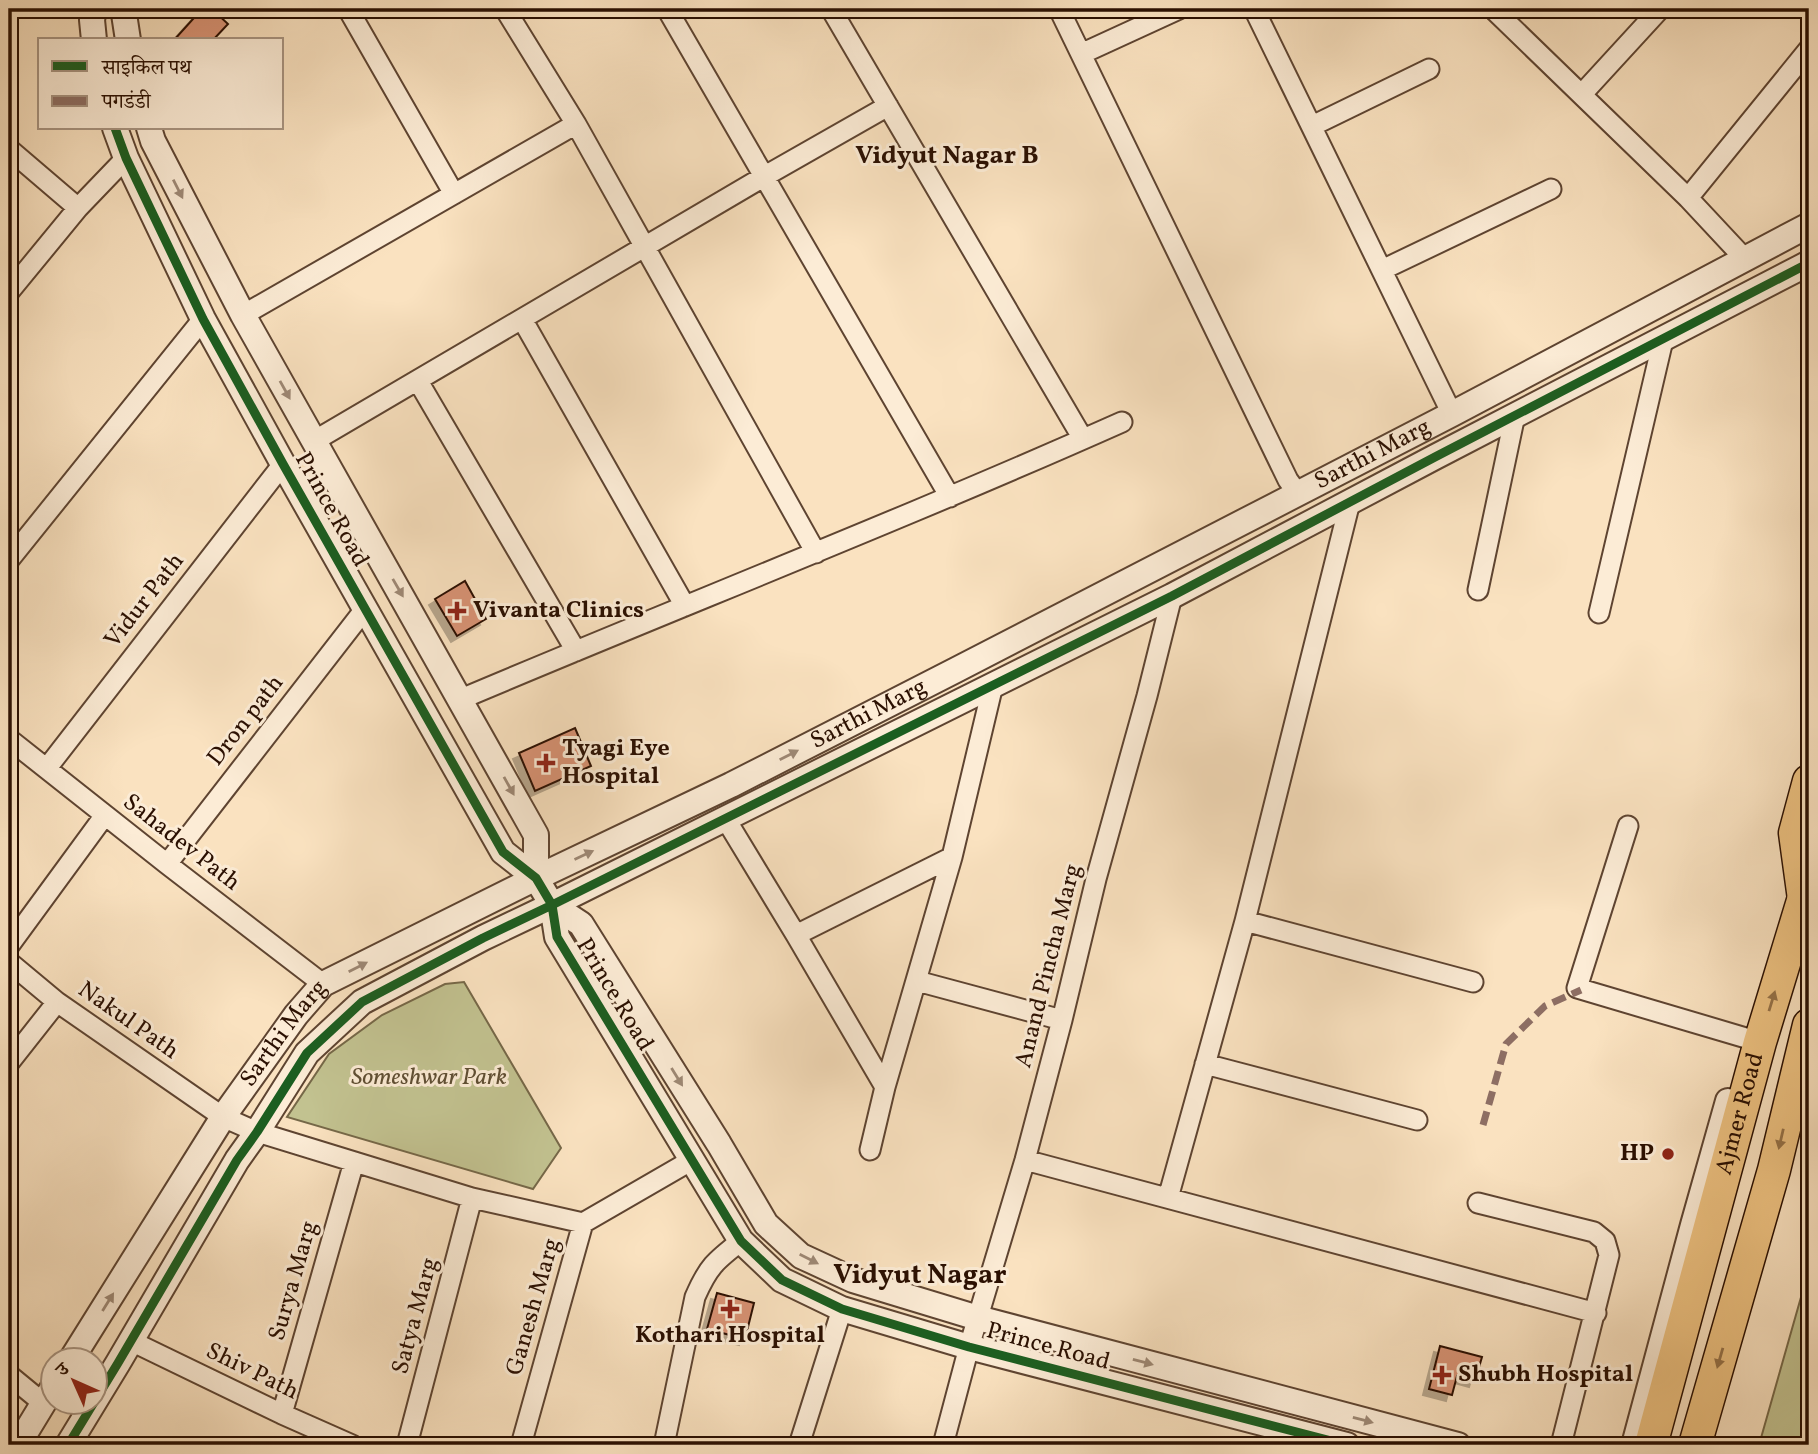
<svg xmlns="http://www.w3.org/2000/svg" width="1818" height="1454" font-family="Vollkorn,'Noto Serif Devanagari',serif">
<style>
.green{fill:#c2c290;stroke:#766848;stroke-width:2}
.building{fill:#d99375;stroke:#2a0f01;stroke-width:2;filter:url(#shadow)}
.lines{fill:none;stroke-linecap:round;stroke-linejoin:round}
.minor-casing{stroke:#5e4431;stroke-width:23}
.tertiary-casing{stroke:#5e4431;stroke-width:28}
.trunk-casing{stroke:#2a0f01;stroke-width:35}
.minor{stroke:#fcecd6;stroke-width:19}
.tertiary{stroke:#fcecd6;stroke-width:24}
.trunk{stroke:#edc180;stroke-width:32}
.quiet{stroke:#8d6e63;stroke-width:7;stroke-dasharray:14 7;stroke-linecap:butt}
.cycleway-casing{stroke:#fcecd6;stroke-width:13}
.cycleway{stroke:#1b5e20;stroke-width:9}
.oneway{fill:#9e8976}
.oneway2{fill:#957147}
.poi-dot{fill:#8f2418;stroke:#fcecd6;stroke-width:2.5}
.labels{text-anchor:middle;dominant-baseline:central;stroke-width:6;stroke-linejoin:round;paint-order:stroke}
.street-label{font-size:24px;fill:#2a0f01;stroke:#fcecd6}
.poi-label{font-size:24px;font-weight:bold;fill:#2a0f01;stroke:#fcecd6;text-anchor:start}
.park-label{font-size:24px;font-style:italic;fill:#5f4e33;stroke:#fcecd6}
.neighbourhood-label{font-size:26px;font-weight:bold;fill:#2a0f01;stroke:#fcecd6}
.quarter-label{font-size:28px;font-weight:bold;fill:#2a0f01;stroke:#fcecd6}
</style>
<defs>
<filter id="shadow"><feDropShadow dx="-6" dy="6" stdDeviation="0" flood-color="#0004"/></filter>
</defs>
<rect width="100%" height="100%" fill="#fae2c0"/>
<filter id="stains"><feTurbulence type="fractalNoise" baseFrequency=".00286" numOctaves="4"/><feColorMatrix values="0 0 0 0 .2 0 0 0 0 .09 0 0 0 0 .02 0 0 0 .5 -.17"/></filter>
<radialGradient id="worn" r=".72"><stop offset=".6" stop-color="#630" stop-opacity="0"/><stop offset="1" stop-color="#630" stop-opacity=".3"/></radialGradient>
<path class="green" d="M464,982l97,166 -28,41 -246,-72 42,-63 53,-39 63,-31z
M1809,1269v176h-50z"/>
<path class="building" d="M202,9h10l16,15 -15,16h-39z
M465,581l21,38 -29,17 -22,-37z
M575,728l16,38 -56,25 -16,-38z
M717,1293l37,10 -9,36 -38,-10z
M1440,1346l42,11 -7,24 -18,-5 -5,19 -23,-6z"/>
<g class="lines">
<defs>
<path id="minor" d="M348,9l106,185
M505,9l71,115 240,429
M667,9l283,488
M831,9l252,430
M1059,9l229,471 10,14
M1254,9l198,405
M1494,9l2,3 192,186 57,61
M1081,54l98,-45
M1582,94l78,-85
M1312,126l117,-57
M9,149l69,59
M1688,198l121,-149
M1382,270l169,-81
M9,292l69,-84 48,-50
M243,315l333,-191
M522,319l163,287
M418,381l158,270
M314,441l451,-265 123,-70
M9,560l194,-241
M1478,590l37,-175
M1599,613l64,-273
M461,699c220,-93 443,-180 661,-277
M9,739l158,125 156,120
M47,768l236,-304
M725,818l71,117 89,152
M1628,826l-51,162 169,50
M167,864l198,-255
M1245,921l228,61
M796,935l156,-78
M9,946l96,-131
M9,962l48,40 166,115 34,15 215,66 111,25
M917,981l145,39
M9,1063l48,-61
M1205,1064l212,56
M870,1150l15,-63 67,-230 41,-172
M1025,1160l571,153
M1168,1198l77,-277 105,-419
M1478,1203l116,29 11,9 4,14 -48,190
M131,1341l151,73 70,31
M9,1375l34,28
M282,1414l72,-252
M407,1445l65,-247
M521,1445l62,-222 109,-63
M664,1445l31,-148c13,-30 20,-36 46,-56
M799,1445l43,-136
M943,1445l26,-98 56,-187 37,-140 34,-141 51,-183 25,-100"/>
<g id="tertiary">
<path d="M126,9l-2,5 4,26"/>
<path d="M94,40l-2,-20 2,-11"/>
<path d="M115,128l11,30 77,161 80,145 220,388 33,26 16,27 5,32 184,304 41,39 60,29 127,38 378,98"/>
<path d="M149,128l4,13 90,174 293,520v43"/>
<path d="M552,905l29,19 138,220 47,80 35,32 52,24 125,38 480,127"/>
<path id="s1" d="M71,1360l152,-243 73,-102 27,-31 213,-106 195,-93 225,-115 496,-256 357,-189"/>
<path d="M18,1445l34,-56"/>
<path d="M68,1445l50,-82 119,-203 20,-28 50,-79 55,-51 121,-64 69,-33 620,-309 263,-139 374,-194"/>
<path d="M1634,1445l59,-220 35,-124"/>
</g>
<g id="trunk">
<path d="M1804,899l-9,-66 14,-52"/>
<path id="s2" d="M1651,1445l109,-403 49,-161"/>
<path d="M1695,1445l79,-275 35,-145"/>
</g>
</defs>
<use href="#minor" class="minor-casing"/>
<use href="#tertiary" class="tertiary-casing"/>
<use href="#trunk" class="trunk-casing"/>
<use href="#minor" class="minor"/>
<use href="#tertiary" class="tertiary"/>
<use href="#trunk" class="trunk"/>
<path class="quiet" d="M1483,1125l23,-81 39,-38 36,-16"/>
<defs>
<path id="cycleway" d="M115,128l11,30 77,161 80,145 220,388 33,26 16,27 5,32 184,304 41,39 60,29 127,38 378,98
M68,1445l50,-82 119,-203 20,-28 50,-79 55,-51 121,-64 69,-33 620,-309 263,-139 374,-194"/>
</defs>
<use href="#cycleway" class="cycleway-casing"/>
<use href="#cycleway" class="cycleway"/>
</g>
<defs><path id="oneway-solid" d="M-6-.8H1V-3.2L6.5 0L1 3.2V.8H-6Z" transform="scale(1.75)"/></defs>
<g class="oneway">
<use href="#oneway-solid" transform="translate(178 189) rotate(63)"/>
<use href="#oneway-solid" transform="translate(285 390) rotate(61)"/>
<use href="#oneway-solid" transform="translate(398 588) rotate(60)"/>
<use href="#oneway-solid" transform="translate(789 755) rotate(-27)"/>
<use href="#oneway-solid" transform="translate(509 786) rotate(61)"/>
<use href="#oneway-solid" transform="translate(584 855) rotate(-25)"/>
<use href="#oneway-solid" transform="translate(358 967) rotate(-27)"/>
<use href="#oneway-solid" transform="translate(677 1077) rotate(58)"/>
<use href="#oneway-solid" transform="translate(809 1259) rotate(27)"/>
<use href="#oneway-solid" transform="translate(108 1302) rotate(-58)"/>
<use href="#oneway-solid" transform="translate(1143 1362) rotate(15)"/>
<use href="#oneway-solid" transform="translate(1363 1420) rotate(15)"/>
</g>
<g class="oneway2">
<use href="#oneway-solid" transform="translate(1772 1001) rotate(-73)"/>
<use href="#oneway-solid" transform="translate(1781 1139) rotate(103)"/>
<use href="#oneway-solid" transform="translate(1720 1358) rotate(106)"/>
</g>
<g class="poi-dot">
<path d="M453.5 600.5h7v7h7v7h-7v7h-7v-7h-7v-7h7z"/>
<path d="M542.5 752.5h7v7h7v7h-7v7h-7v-7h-7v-7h7z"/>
<circle cx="1668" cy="1154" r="7"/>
<path d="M726.5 1298.5h7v7h7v7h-7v7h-7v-7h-7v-7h7z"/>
<path d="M1438.5 1364.5h7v7h7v7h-7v7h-7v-7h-7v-7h7z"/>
</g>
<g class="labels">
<g class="street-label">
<text stroke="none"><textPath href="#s1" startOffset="1629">Sarthi Marg</textPath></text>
<text transform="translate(331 510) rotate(61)">Prince Road</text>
<text transform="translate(145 601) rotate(-52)">Vidur Path</text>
<text stroke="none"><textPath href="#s1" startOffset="1062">Sarthi Marg</textPath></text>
<text transform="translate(246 721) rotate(-52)">Dron path</text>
<text transform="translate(181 843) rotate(38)">Sahadev Path</text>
<text transform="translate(1049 966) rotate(-76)">Anand Pincha Marg</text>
<text transform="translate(614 995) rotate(59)">Prince Road</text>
<text transform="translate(128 1021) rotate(35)">Nakul Path</text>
<text stroke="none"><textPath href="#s1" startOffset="390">Sarthi Marg</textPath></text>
<text stroke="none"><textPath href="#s2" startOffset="343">Ajmer Road</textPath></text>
<text transform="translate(294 1281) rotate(-74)">Surya Marg</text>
<text transform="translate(534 1307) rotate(-74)">Ganesh Marg</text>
<text transform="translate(416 1316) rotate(-75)">Satya Marg</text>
<text transform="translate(1048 1347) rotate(15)">Prince Road</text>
<text transform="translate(252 1372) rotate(26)">Shiv Path</text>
</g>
<g class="poi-label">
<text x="473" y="611">Vivanta Clinics</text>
<text x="562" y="749">Tyagi Eye<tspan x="562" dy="28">Hospital</tspan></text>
<text x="1654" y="1154" text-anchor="end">HP</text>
<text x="730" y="1336" text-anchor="middle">Kothari Hospital</text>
<text x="1458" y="1375">Shubh Hospital</text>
</g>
<g class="park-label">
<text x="429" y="1078">Someshwar Park</text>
</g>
<g class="neighbourhood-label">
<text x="947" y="156">Vidyut Nagar B</text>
</g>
<g class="quarter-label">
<text x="920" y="1275">Vidyut Nagar</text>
</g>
</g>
<rect width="1818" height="1454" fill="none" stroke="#fae2c0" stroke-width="35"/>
<rect x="10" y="10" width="1797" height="1433" fill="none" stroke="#2a0f01" stroke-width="3.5"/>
<rect x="18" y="18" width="1783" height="1419" fill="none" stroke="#2a0f01" stroke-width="2"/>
<rect x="38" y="38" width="245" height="91" fill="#fcecd6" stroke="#a89481" stroke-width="2"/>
<rect x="52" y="61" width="35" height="10" fill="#1b5e20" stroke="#a89481" stroke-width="2"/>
<text x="102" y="74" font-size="21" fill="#2a0f01">साइकिल पथ</text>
<rect x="52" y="96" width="35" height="10" fill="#8d6e63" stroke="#a89481" stroke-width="2"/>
<text x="102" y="108" font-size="21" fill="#2a0f01">पगडंडी</text>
<g transform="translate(74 1381) rotate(315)"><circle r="33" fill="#fcecd6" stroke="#a89481" stroke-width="2"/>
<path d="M0-5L12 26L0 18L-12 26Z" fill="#8f2418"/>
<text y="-10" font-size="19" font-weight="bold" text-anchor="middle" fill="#2a0f01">उ</text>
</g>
<rect width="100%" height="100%" filter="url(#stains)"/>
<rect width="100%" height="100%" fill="url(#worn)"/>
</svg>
